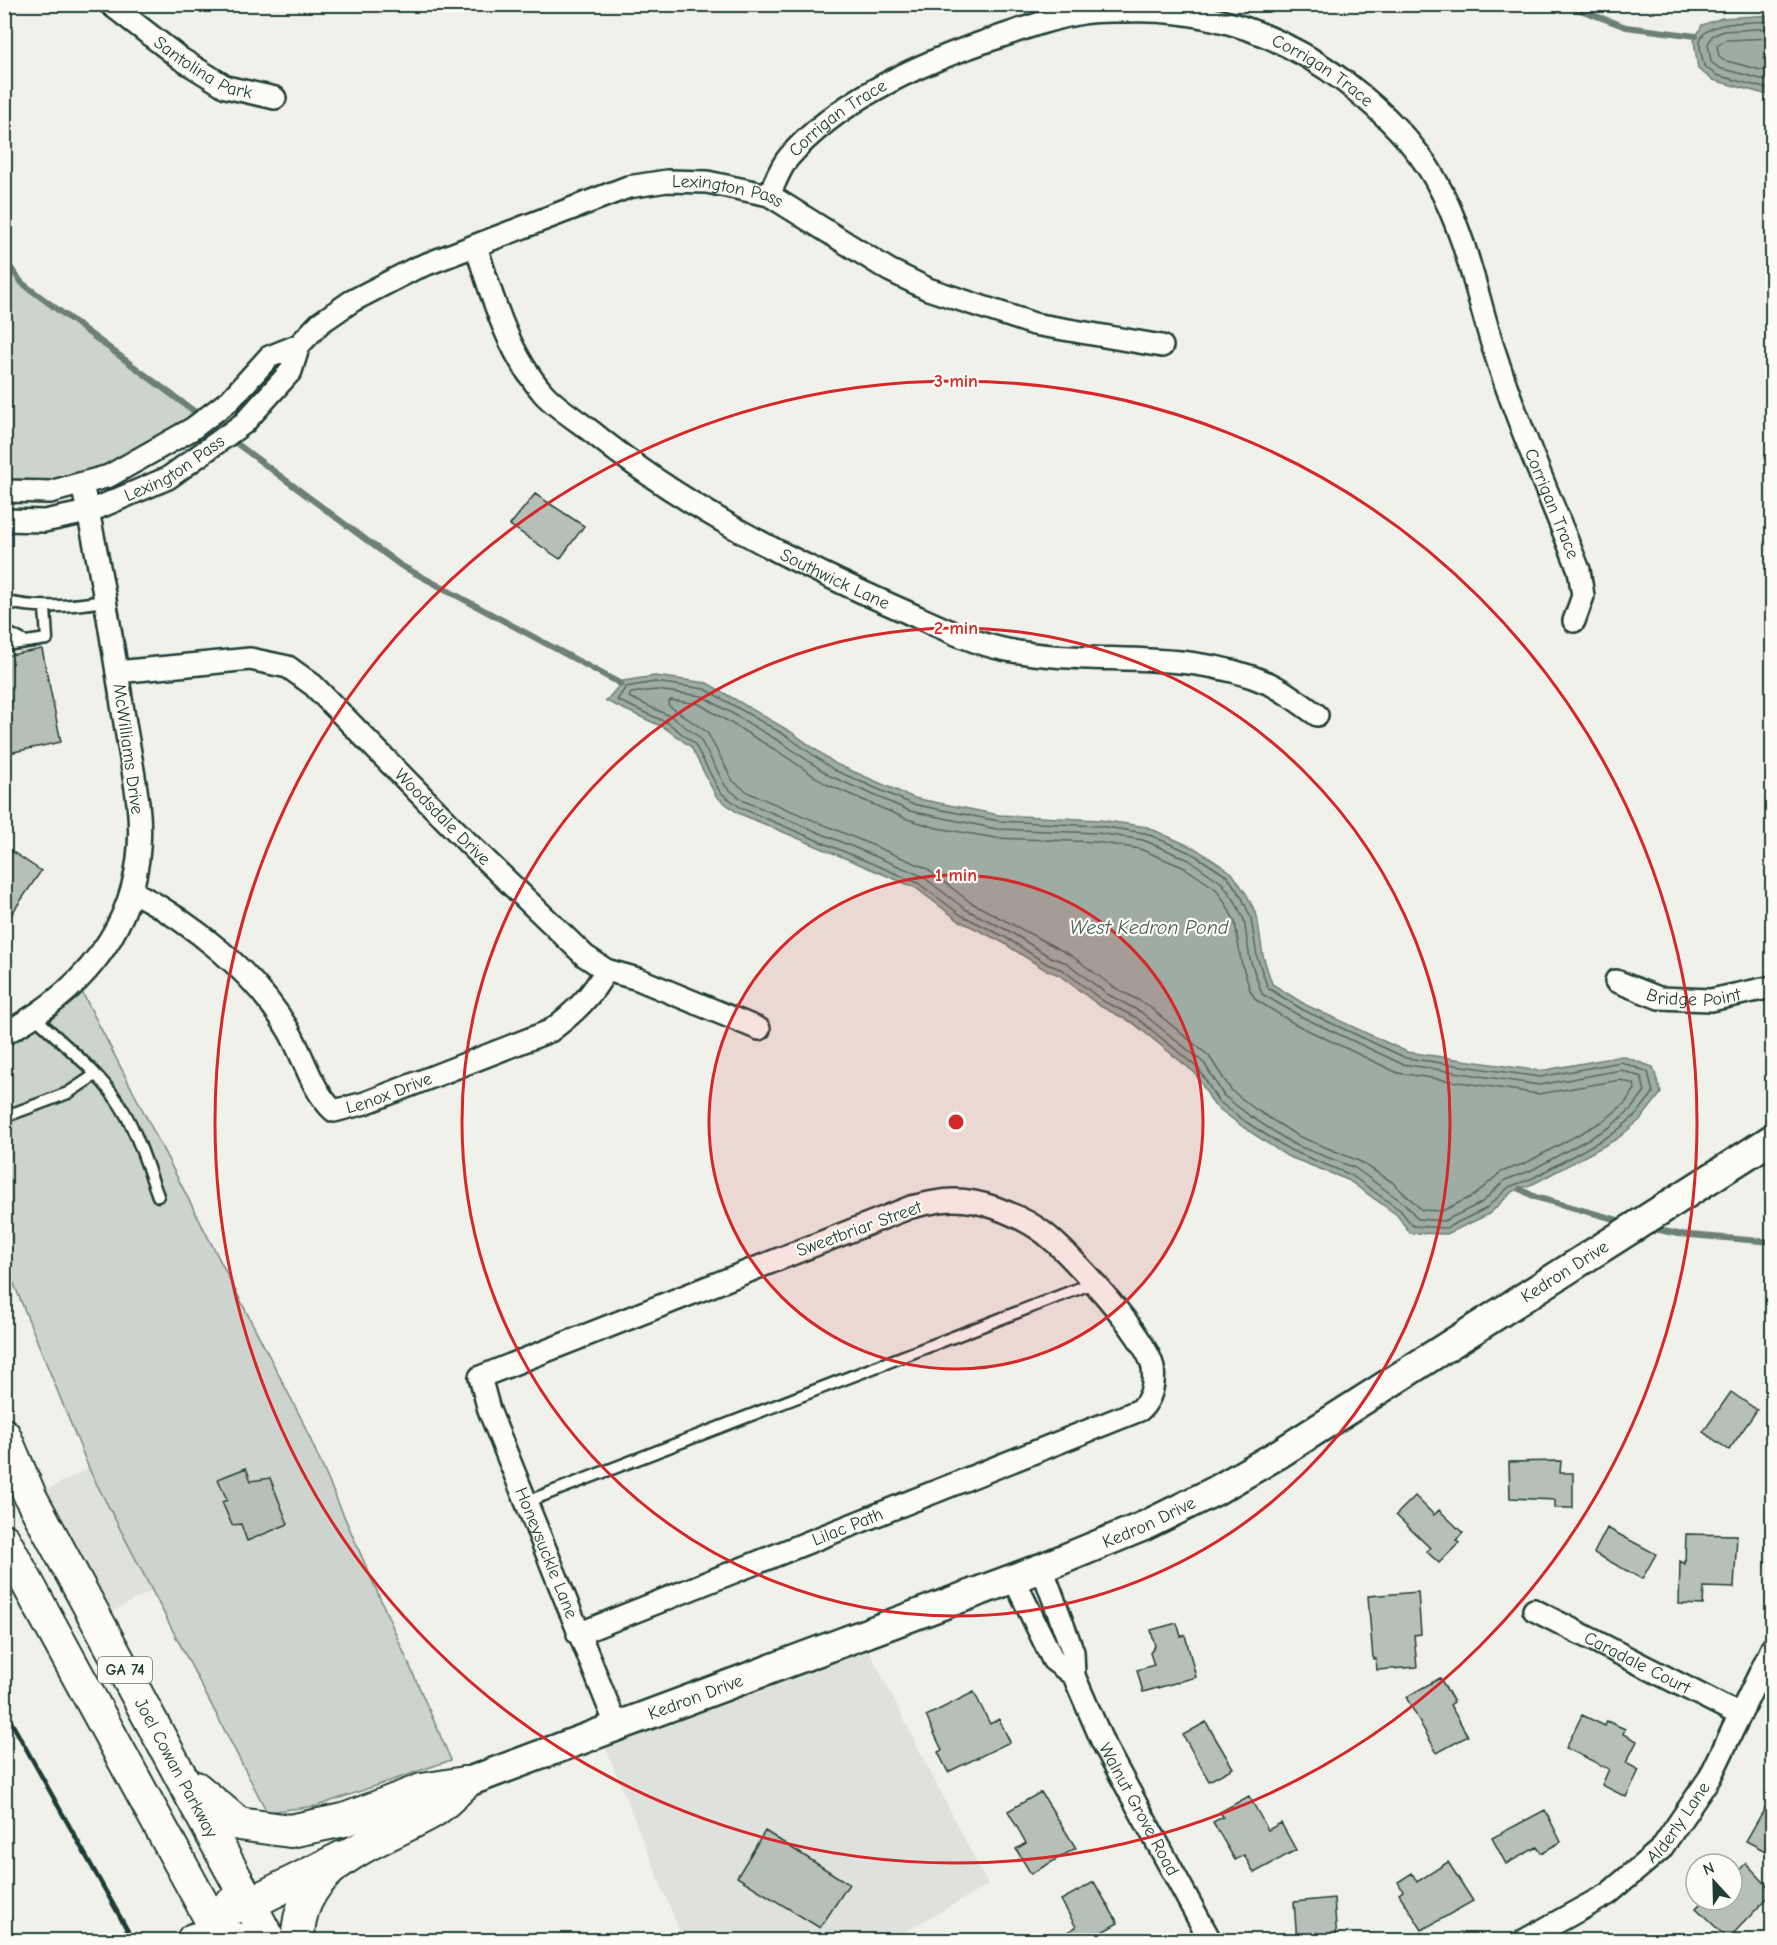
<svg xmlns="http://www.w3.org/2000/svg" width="1777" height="1945" font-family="'Comic Neue',sans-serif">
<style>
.built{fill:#dfe2dc}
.green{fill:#cdd3cd;stroke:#768880;stroke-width:1.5}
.water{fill:#9faca4;stroke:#6c8077;stroke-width:1.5}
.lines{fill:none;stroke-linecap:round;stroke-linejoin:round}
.shore{stroke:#526961;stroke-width:1.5}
.stream{stroke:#6c8077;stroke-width:6}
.building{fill:#b6bfb8;stroke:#1f3d34;stroke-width:1.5}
.lane-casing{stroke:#1f3d34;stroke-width:15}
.street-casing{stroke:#1f3d34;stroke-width:26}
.secondary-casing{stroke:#1f3d34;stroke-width:33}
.primary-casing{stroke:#1f3d34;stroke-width:36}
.lane{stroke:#fdfcf7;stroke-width:10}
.street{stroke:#fdfcf7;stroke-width:21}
.secondary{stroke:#fdfcf7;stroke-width:28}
.primary{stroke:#fdfcf7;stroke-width:32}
.rail{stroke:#1f3d34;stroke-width:4.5}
.ring{fill:none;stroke:#d62828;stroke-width:3}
.labels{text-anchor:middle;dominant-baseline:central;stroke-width:4.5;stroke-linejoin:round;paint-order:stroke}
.shield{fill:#fdfcf7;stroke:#62766e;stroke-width:1.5}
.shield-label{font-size:16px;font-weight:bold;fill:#1f3d34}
.street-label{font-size:18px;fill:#1f3d34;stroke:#fdfcf7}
.water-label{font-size:20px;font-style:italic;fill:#455e56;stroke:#fdfcf7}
.centre{fill:#d62828;stroke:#fdfcf7;stroke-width:3}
.ring-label{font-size:18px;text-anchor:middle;font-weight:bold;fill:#d62828;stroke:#fdfcf7;stroke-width:4.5;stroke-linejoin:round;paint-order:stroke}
</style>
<rect width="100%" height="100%" fill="#f0f1eb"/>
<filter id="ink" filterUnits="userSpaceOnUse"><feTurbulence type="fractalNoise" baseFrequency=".0167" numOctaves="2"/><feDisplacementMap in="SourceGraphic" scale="12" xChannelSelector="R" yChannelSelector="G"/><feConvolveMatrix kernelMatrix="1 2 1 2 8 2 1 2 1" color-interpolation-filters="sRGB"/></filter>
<g filter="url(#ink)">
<path class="built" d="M276,1370l-77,196 -101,53 -67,-121z
M861,1635l127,250 -98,55h-207l-83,-206z"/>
<path class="green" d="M4,261l29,30 174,127 -98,58 -104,12z
M81,990l220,428 150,342 -134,46 -50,6 -177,-341 -85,-209 -1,-231z"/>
<path class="water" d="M1772,15v81l-59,-16 -15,-11 -4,-28 8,-16 20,-7z
M655,676l52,7 84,49 45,32 78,34 85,17 101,5 47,7 49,22 36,24 15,22 10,21 6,40 9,28 34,21 101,47 133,19 82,-15 31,11 8,26 -20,26 -24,20 -82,44 -23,9 -23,22 -42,20 -37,-1 -13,-18 -49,-35 -61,-24 -44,-29 -29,-22 -19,-32 -62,-50 -33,-17 -41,-31 -15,-6 -42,-27 -44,-22 -42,-32 -178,-75 -22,-17 -25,-49 -26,-19 -59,-27 17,-20z"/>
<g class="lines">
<path class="shore" d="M1772,21c-17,2 -69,-2 -72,21 -1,7 3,17 4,24l12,9 56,15
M1772,28l-48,3 -12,5 -4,8 3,18 8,6 53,14
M1772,38l-46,2 -9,6 2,10 4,4 49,13
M655,682l50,7 83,48 46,33 78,34 86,17 101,5 46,7 48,21 35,23 14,21 9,20 6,39 11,31 35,22 103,48 134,19 81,-15 27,10 5,21 -16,21 -23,19 -81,45 -24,9 -24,22 -39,19 -33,-2 -13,-16 -49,-35 -61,-25 -44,-28 -28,-21 -19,-32 -62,-51 -34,-17 -40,-31 -16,-6 -42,-27 -44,-22 -43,-32 -177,-75 -21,-16 -26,-49 -26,-20 -51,-23 9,-13z
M656,690l46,6 82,48 46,32 80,35 87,18 101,4 45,7 46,20 33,23 13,18 9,19 6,39 12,35 38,22 102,48 137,21 82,-15 20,7 4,14 -14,18 -21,18 -80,44 -25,9 -24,23 -37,18 -26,-2 -13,-15 -50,-36 -62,-24 -43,-28 -26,-20 -20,-33 -63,-51 -34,-18 -40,-31 -17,-6 -41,-26 -44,-22 -43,-33 -178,-75 -18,-14 -27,-50 -27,-20 -43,-20 2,-4z
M670,700l29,4 80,48 47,32 81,35 30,9 59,10 101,4 43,7 45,19 31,21 11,17 8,16 6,39 9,29 6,10 39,24 103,49 141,21 81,-14 14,4 1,5 -10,14 -20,17 -79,43 -25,9 -26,23 -33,16 -20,-1 -30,-28 -33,-21 -61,-25 -43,-27 -24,-19 -22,-34 -62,-51 -35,-19 -40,-30 -102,-54 -44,-34 -177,-75 -16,-12 -26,-49 -39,-27z"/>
<path class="stream" d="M1564,4l62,23 70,9
M4,259l18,24 177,132
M236,443l164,122 221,119
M1520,1189l15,8 90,25
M1650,1228l28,6 94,8"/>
</g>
<path class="building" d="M535,494l49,32 -24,33 -50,-34z
M42,649l19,93 -57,12v-98z
M4,846l37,25 -37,54z
M1731,1392l26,18 -28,40 -26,-18z
M1561,1461l-1,12h13v35h-18v-8l-45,-2 -1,-36z
M246,1468l5,13 19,-3 18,46 -41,17 -6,-17 -9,1 -10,-23 5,-2 -9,-21z
M1415,1496l19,19 5,-5 24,23 -7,7 3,3 -20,20 -13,-12 4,-3 -34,-33z
M1607,1528l49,26 -14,25 -48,-26z
M1686,1534l51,1 -3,53 -30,-1 -1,18 -24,-1 1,-43 5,3z
M1418,1592l3,42 -7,1 3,32 -40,3 -1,-11h-3l-5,-63z
M1177,1623l4,13 4,-1 11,42 -53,15 -6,-22 17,-5 -4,-12 5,-7 -4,-16z
M1440,1678l14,24 -4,3 18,31 -31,17 -31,-56z
M974,1692l16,32 9,-5 11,23 -62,30 -10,-20 4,-2 -16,-34z
M1582,1715l23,11 2,-5 18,8 -2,5 14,7 -11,22 13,7 -13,27 -24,-12 7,-16 -43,-21z
M1206,1722l27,46 -24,13 -26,-46z
M1041,1792l35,56 -45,26 -15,-25 10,-6 -18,-32z
M1773,1794v61l-27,-14z
M1249,1796l19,34 13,-7 15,27 -42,23 -10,-18 -9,5 -22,-38 10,-5 -3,-5z
M1545,1810l16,32 -20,11 -4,-6 -31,17 -14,-26z
M765,1831l84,53 -29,44 -83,-51z
M1448,1862l25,39 -51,29 -23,-36 4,-3 -5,-9 14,-9 5,9z
M1746,1863l27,29 -45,47 -32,-31 8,-8h28v-22z
M1094,1882l24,41 -32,18h-34l24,-14 -15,-27z
M1334,1898l3,43h-40l-3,-39z"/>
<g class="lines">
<defs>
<path id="lane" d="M4,601c35,9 66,5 101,0
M4,631l21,11
M5,645l42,-6 -2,-31
M35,1017c27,26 59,51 81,82 20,28 30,65 42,97
M4,1117l64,-24 27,-18
M526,1502l567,-219"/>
<g id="street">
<path id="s1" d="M110,4l71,55 45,28 49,11"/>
<path id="s2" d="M769,195c6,-12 11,-28 20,-38 52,-60 138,-97 213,-121 26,-9 54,-19 81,-23 14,-3 29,-2 43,-2 81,-3 154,22 219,71 35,27 68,58 90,97 30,53 41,113 59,171 24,75 56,147 85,220l4,26 -9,25"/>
<path id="s3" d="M476,246c16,51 32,107 68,148 13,14 33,26 48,38 93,76 201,130 310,178 34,15 69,33 105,40 88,17 179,-3 263,34 17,8 32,21 47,31"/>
<path id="s4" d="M4,491l46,1 59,-16 83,-47 38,-29 39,-43 30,-12 21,-22 32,-22 62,-32 133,-51 81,-31 39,-6 40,1 62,13 120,75 39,19 106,35 128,22"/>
<path id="s5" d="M4,520l40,1 44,-9 80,-34 76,-55 47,-52 8,-26"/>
<path id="s6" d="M117,672l133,-13 38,8 25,18 155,158 117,113 21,14 32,9 121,50"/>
<path id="s7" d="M132,891c59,31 123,81 157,140 15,26 23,60 45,80l31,-8 185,-72c24,-18 42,-35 56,-61"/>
<path id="s8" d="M1616,981l43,17 52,2 61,-13"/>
<path d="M4,1034c91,-49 146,-125 134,-231 -5,-38 -13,-75 -18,-112 -11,-69 -22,-138 -38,-206"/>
<path id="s9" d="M1042,1568l31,84 1,24 29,67 107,197"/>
<path d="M1014,1579l39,81 21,16"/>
<path id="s10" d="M1534,1610l206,105"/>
<path id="s11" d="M578,1634l562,-224c11,-10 15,-26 13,-42 -5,-30 -83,-115 -109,-135 -13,-10 -32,-19 -48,-25 -34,-12 -52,-9 -85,-1l-431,170 9,33 128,317"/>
<path id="s12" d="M1525,1940l83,-46 53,-45 49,-72 62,-129"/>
</g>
<g id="secondary">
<path id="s13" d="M465,1783l579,-216 100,-41 71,-35 62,-36 495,-316"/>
</g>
<g id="primary">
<path id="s14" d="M4,1435l27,63 238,442"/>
<path d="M4,1540l218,400"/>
<path d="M196,1788l43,36 51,7 54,-11 78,-30 43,-7"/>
<path d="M229,1905l7,2 13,-3 94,-47"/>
<path d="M193,1940l26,-5 21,5"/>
<path d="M298,1940c-1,-76 78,-97 132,-127 13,-7 24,-20 35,-30"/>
</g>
</defs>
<use href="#lane" class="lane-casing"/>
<use href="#street" class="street-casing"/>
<use href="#secondary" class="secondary-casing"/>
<use href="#primary" class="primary-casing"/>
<use href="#lane" class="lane"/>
<use href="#street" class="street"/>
<use href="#secondary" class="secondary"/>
<use href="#primary" class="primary"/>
<path class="rail" d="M4,1709l129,231"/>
</g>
</g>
<circle cx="956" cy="1122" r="247" fill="#d62828" fill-opacity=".12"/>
<g class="ring">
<circle cx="956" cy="1122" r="247"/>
<circle cx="956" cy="1122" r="494"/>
<circle cx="956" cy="1122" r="741"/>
</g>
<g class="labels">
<rect class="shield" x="98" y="1657" width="54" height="26" rx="4.5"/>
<g class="shield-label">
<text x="125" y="1670">GA 74</text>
</g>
<g class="street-label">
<text stroke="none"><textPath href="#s1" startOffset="114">Santolina Park</textPath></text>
<text stroke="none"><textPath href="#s2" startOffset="628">Corrigan Trace</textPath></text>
<text stroke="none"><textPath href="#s2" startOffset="106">Corrigan Trace</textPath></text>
<text stroke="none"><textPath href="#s4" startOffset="810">Lexington Pass</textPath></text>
<text stroke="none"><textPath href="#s5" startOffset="182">Lexington Pass</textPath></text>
<text stroke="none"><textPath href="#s2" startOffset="1132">Corrigan Trace</textPath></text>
<text stroke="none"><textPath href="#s3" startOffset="510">Southwick Lane</textPath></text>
<text transform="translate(128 749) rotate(82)">McWilliams Drive</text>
<text stroke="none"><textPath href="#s6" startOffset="388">Woodsdale Drive</textPath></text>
<text stroke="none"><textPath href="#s8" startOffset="81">Bridge Point</textPath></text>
<text stroke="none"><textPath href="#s7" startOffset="363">Lenox Drive</textPath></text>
<text transform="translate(859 1229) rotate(-20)">Sweetbriar Street</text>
<text stroke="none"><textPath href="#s13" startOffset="1218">Kedron Drive</textPath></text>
<text stroke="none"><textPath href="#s13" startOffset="732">Kedron Drive</textPath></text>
<text stroke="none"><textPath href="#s11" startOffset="290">Lilac Path</textPath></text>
<text stroke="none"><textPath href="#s11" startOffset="1618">Honeysuckle Lane</textPath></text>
<text stroke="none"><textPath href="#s10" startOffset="116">Caradale Court</textPath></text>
<text stroke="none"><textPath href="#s13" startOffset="246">Kedron Drive</textPath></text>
<text stroke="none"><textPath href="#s14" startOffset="375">Joel Cowan Parkway</textPath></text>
<text stroke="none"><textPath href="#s9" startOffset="262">Walnut Grove Road</textPath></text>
<text stroke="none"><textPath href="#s12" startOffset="196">Alderly Lane</textPath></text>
</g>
<g class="water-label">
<text x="1149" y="927">West Kedron Pond</text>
</g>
</g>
<circle cx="956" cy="1122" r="9" class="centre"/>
<g class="ring-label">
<text x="956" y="387">3 min</text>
<text x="956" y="634">2 min</text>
<text x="956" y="881">1 min</text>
</g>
<rect width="1777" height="1945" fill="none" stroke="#fdfcf7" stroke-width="24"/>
<rect x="12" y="12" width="1753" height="1921" fill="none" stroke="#1f3d34" stroke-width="2" filter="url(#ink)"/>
<g transform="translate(1714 1882) rotate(338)"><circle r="28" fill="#fdfcf7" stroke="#a4b0a9" stroke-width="1.5"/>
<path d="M0-4.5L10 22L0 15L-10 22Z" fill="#1f3d34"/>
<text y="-9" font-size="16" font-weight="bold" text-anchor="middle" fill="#1f3d34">N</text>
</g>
</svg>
